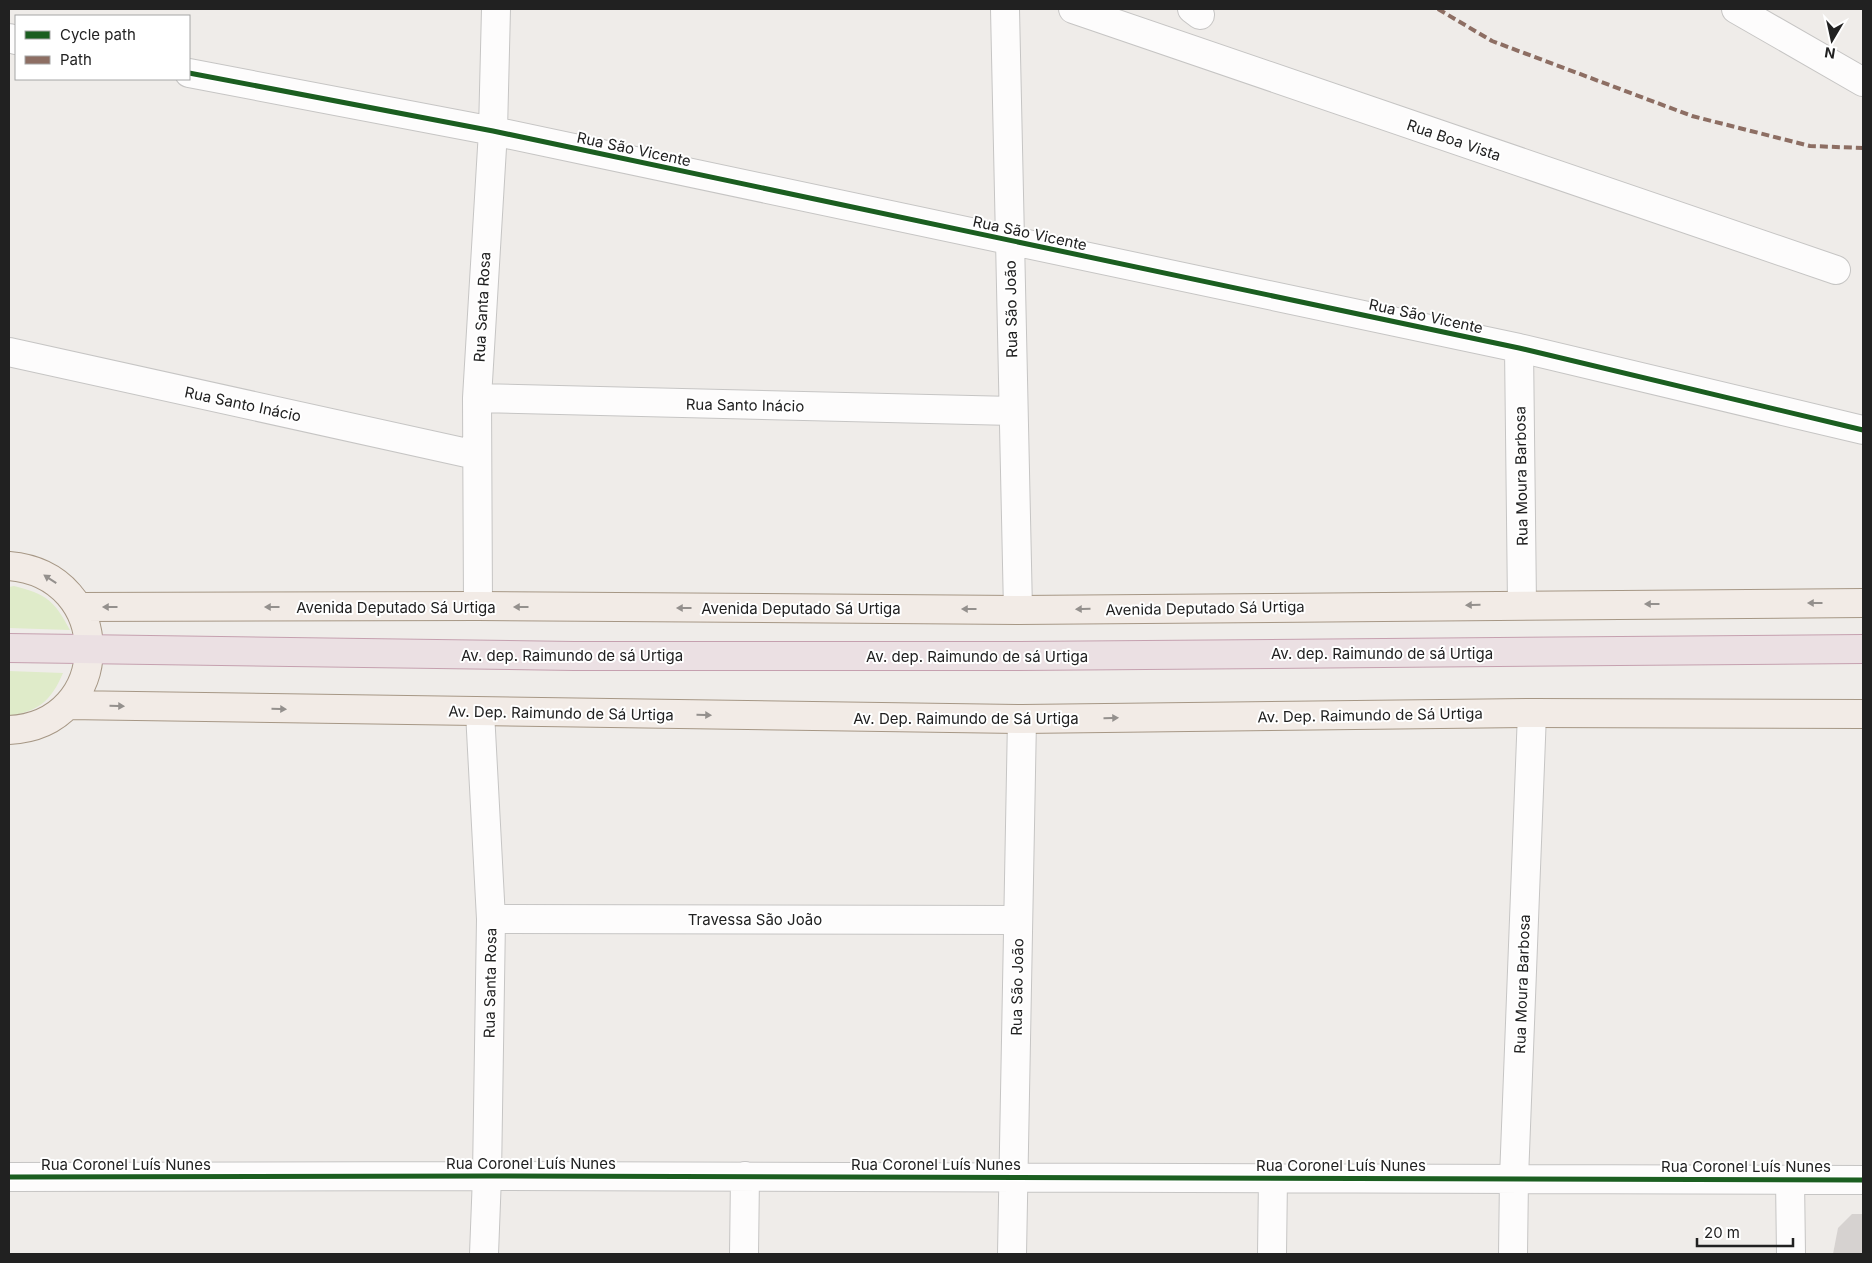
<svg xmlns="http://www.w3.org/2000/svg" width="1872" height="1263" font-family="Inter,sans-serif">
<style>
.grass{fill:#dfebc9}
.building{fill:#d6d2d0}
.lines{fill:none;stroke-linecap:round;stroke-linejoin:round}
.minor-casing{stroke:#c6c5c4;stroke-width:30}
.major-casing{stroke:#a69785;stroke-width:30}
.highway-casing{stroke:#c5a0af;stroke-width:30}
.minor{stroke:#fdfcfc;stroke-width:28}
.major{stroke:#f2ebe6;stroke-width:28}
.highway{stroke:#ebe0e3;stroke-width:28}
.quiet{stroke:#8d6e63;stroke-width:4;stroke-dasharray:8 4;stroke-linecap:butt}
.cycleway-casing{stroke:#fff;stroke-width:8}
.cycleway{stroke:#1b5e20;stroke-width:5}
.oneway{fill:#94908d}
.labels{text-anchor:middle;dominant-baseline:central;stroke-width:4;stroke-linejoin:round;paint-order:stroke}
.street-label{font-size:15px;fill:#212121;stroke:#fff}
</style>
<rect width="100%" height="100%" fill="#efece9"/>
<path class="grass" d="M14,586c32,8 40,14 56,44l-61,-2v-41z
M9,671l54,2c-12,28 -24,38 -54,43z"/>
<path class="building" d="M1852,1214h11v40h-30l5,-26z"/>
<g class="lines">
<defs>
<path id="minor" d="M1005,9l13,601
M1073,9l763,261
M1192,9l8,6
M1736,9l127,73
M9,38l7,2
M189,73l304,58 1026,217 344,82
M1519,348l3,256
M9,352l467,103
M477,398l536,13
M478,606l-1,-208 16,-267 3,-122
M480,712l11,207 -4,257 -3,78
M491,919l527,1
M9,1177l478,-1 1376,4
M1790,1179l1,75
M744,1254l1,-78
M1012,1254l10,-535
M1272,1254l1,-76
M1513,1254l1,-76 18,-465"/>
<path id="major" d="M9,566c107,9 106,159 0,164
M79,607l399,-1 540,4 845,-7
M68,705l954,14 510,-6 331,1"/>
<path id="highway" d="M9,648l565,8h445l844,-7"/>
</defs>
<use href="#minor" class="minor-casing"/>
<use href="#major" class="major-casing"/>
<use href="#highway" class="highway-casing"/>
<use href="#minor" class="minor"/>
<use href="#major" class="major"/>
<use href="#highway" class="highway"/>
<path class="quiet" d="M1438,9l54,32 200,75 118,30 53,2"/>
<defs>
<path id="cycleway" d="M189,73l304,58 1026,217 344,82
M9,1177l478,-1 1376,4"/>
</defs>
<use href="#cycleway" class="cycleway-casing"/>
<use href="#cycleway" class="cycleway"/>
</g>
<defs><path id="oneway-solid" d="M-6-.8H1V-3.2L6.5 0L1 3.2V.8H-6Z" transform="scale(1.25)"/></defs>
<g class="oneway">
<use href="#oneway-solid" transform="translate(50 579) rotate(-147)"/>
<use href="#oneway-solid" transform="translate(1815 603) rotate(180)"/>
<use href="#oneway-solid" transform="translate(1652 604) rotate(180)"/>
<use href="#oneway-solid" transform="translate(1473 605) rotate(179)"/>
<use href="#oneway-solid" transform="translate(110 607) rotate(180)"/>
<use href="#oneway-solid" transform="translate(272 607) rotate(180)"/>
<use href="#oneway-solid" transform="translate(521 607) rotate(-180)"/>
<use href="#oneway-solid" transform="translate(684 608) rotate(-180)"/>
<use href="#oneway-solid" transform="translate(969 609) rotate(-180)"/>
<use href="#oneway-solid" transform="translate(1083 609) rotate(179)"/>
<use href="#oneway-solid" transform="translate(117 706) rotate(1)"/>
<use href="#oneway-solid" transform="translate(279 709) rotate(1)"/>
<use href="#oneway-solid" transform="translate(704 715) rotate(1)"/>
<use href="#oneway-solid" transform="translate(1111 718) rotate(-1)"/>
</g>
<g class="labels">
<g class="street-label">
<text transform="translate(1454 140) rotate(19)">Rua Boa Vista</text>
<text transform="translate(634 149) rotate(12)">Rua São Vicente</text>
<text transform="translate(1030 233) rotate(12)">Rua São Vicente</text>
<text transform="translate(482 307) rotate(-87)">Rua Santa Rosa</text>
<text transform="translate(1011 309) rotate(-91)">Rua São João</text>
<text transform="translate(1426 316) rotate(12)">Rua São Vicente</text>
<text transform="translate(243 404) rotate(12)">Rua Santo Inácio</text>
<text transform="translate(745 405) rotate(1)">Rua Santo Inácio</text>
<text transform="translate(1521 476) rotate(-91)">Rua Moura Barbosa</text>
<text x="396" y="607">Avenida Deputado Sá Urtiga</text>
<text x="801" y="608">Avenida Deputado Sá Urtiga</text>
<text transform="translate(1205 608) rotate(-1)">Avenida Deputado Sá Urtiga</text>
<text x="1382" y="653">Av. dep. Raimundo de sá Urtiga</text>
<text x="572" y="655">Av. dep. Raimundo de sá Urtiga</text>
<text x="977" y="656">Av. dep. Raimundo de sá Urtiga</text>
<text transform="translate(561 713) rotate(1)">Av. Dep. Raimundo de Sá Urtiga</text>
<text transform="translate(1370 715) rotate(-1)">Av. Dep. Raimundo de Sá Urtiga</text>
<text x="966" y="718">Av. Dep. Raimundo de Sá Urtiga</text>
<text x="755" y="919">Travessa São João</text>
<text transform="translate(490 983) rotate(-89)">Rua Santa Rosa</text>
<text transform="translate(1522 984) rotate(-88)">Rua Moura Barbosa</text>
<text transform="translate(1017 987) rotate(-89)">Rua São João</text>
<text x="531" y="1163">Rua Coronel Luís Nunes</text>
<text x="126" y="1164">Rua Coronel Luís Nunes</text>
<text x="936" y="1164">Rua Coronel Luís Nunes</text>
<text x="1341" y="1165">Rua Coronel Luís Nunes</text>
<text x="1746" y="1166">Rua Coronel Luís Nunes</text>
</g>
</g>
<rect width="1872" height="1263" fill="none" stroke="#212121" stroke-width="20"/>
<rect x="15" y="15" width="175" height="65" fill="#ffffff" stroke="#a6a6a6"/>
<rect x="25" y="31" width="25" height="8" fill="#1b5e20" stroke="#a6a6a6"/>
<text x="60" y="40" font-size="15" fill="#212121">Cycle path</text>
<rect x="25" y="56" width="25" height="8" fill="#8d6e63" stroke="#a6a6a6"/>
<text x="60" y="65" font-size="15" fill="#212121">Path</text>
<g transform="translate(1832 40) rotate(189)" stroke="#ffffff" stroke-width="4" paint-order="stroke">
<path d="M0-4L9 19L0 12L-9 19Z" fill="#212121"/>
<text y="-8" font-size="14" font-weight="bold" text-anchor="middle" fill="#212121">N</text>
</g>
<path d="M1697 1238v8h96v-8" fill="none" stroke="#212121" stroke-width="2.5"/>
<text x="1704" y="1238" font-size="15" fill="#212121" stroke="#ffffff" stroke-width="4" paint-order="stroke">20 m</text>
</svg>
